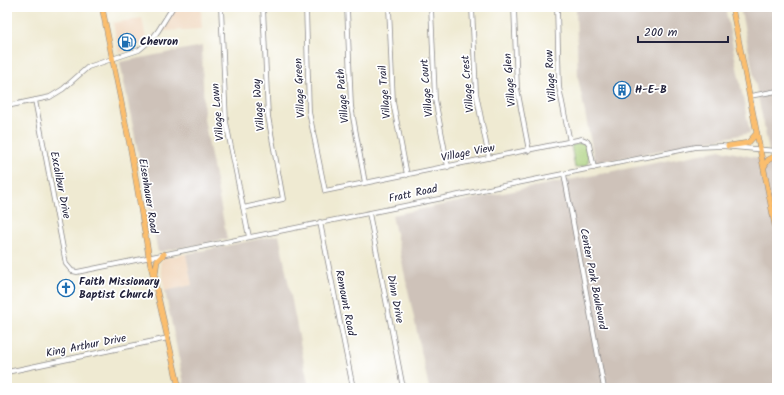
<svg xmlns="http://www.w3.org/2000/svg" width="784" height="395" font-family="Kalam,sans-serif">
<style>
.built{fill:#f0d6bc}
.industrial{fill:#cec2b9}
.green{fill:#a8cf79;stroke:#65785a}
.lines{fill:none;stroke-linecap:round;stroke-linejoin:round}
.minor-casing{stroke:#888686;stroke-width:5.5}
.major-casing{stroke:#888686;stroke-width:6}
.minor{stroke:#fff;stroke-width:4}
.major{stroke:#fbbe6e;stroke-width:5}
.labels{text-anchor:middle;dominant-baseline:central;stroke-width:3.5;stroke-linejoin:round;paint-order:stroke}
.poi-label{font-size:11px;font-weight:bold;fill:#22223b;stroke:#fff;text-anchor:start}
.street-label{font-size:11px;fill:#22223b;stroke:#fff}
</style>
<rect width="100%" height="100%" fill="#fff"/>
<filter id="ink" filterUnits="userSpaceOnUse"><feTurbulence type="fractalNoise" baseFrequency=".025" numOctaves="2"/><feDisplacementMap in="SourceGraphic" scale="8" xChannelSelector="R" yChannelSelector="G"/><feConvolveMatrix kernelMatrix="1 2 1 2 8 2 1 2 1" color-interpolation-filters="sRGB"/></filter>
<filter id="wash" filterUnits="userSpaceOnUse"><feTurbulence type="fractalNoise" baseFrequency=".012" numOctaves="4" result="noise"/><feDisplacementMap in="SourceGraphic" scale="16" xChannelSelector="R" yChannelSelector="G"/><feGaussianBlur stdDeviation="0.9" result="paint"/><feColorMatrix in="noise" values="0 0 0 0 0 0 0 0 0 0 0 0 0 0 0 0 0 1.4 0 .05"/><feComposite in="paint" operator="in"/></filter>
<g filter="url(#wash)">
<rect width="100%" height="100%" fill="#efead2"/>
<path class="built" d="M176,7h25l1,22 -39,2z
M142,18l4,21 -10,9 -17,5 -6,-30z
M186,254l6,31 -27,6 -5,-28 4,-5z"/>
<path class="industrial" d="M576,7h149l25,126 -155,30 -17,-85z
M740,7h37v243h-2l2,9v129h-348l-37,-173 329,-65 50,11z
M202,46l2,73 23,120 -69,13 -38,-190z
M279,235l30,153h-124l-20,-97 27,-6 -6,-31z"/>
<path class="green" d="M583,143c5,4 7,16 4,22l-12,3 -4,-23z"/>
</g>
<g filter="url(#ink)">
<g class="lines">
<defs>
<path id="minor" d="M221,7l5,115 23,115
M306,7l3,105 16,79 257,-52 5,2 2,3 5,24
M347,7l4,99 14,77
M389,7l4,95 14,73
M431,7l4,92 13,68
M472,7l4,86 13,65
M514,7l3,81 12,63
M557,7l2,80 11,55
M750,96l27,-5
M35,100l31,164 6,7 5,1 619,-125 26,-1 55,5
M7,106l43,-9 13,-8 25,-22 51,-17 12,-10 7,-9 15,-24
M564,174l40,214
M243,208l40,-9 -15,-83 -5,-109
M369,213l34,175
M320,222l33,166
M7,372l161,-34"/>
<path id="major" d="M102,7l29,144 18,106 30,131
M732,7l45,229
M728,146l20,-3 9,-10
M764,167l4,-7 9,-5
M155,276l2,-15 7,-7"/>
</defs>
<use href="#minor" class="minor-casing"/>
<use href="#major" class="major-casing"/>
<use href="#minor" class="minor"/>
<use href="#major" class="major"/>
</g>
</g>
<defs>
<symbol id="fuel-ring" viewBox="-11 -11 22 22"><circle r="9.5" fill="#fff" stroke="#1f6fb2" stroke-width="1.5"/><path d="M-5.5-6h7V0h2V4h1.3V-2.5L3-4.5l.8-.8L6-3V5H2.5V1h-1V6h-7ZM-4.2-4.7v3.2H.2V-4.7Z" fill="#1f6fb2"/></symbol>
<symbol id="building-ring" viewBox="-11 -11 22 22"><circle r="9.5" fill="#fff" stroke="#1f6fb2" stroke-width="1.5"/><path d="M-4-6H4V6H1V3H-1V6H-4ZM-2.5-4.3h1.7v1.8h-1.7ZM.8-4.3h1.7v1.8H.8ZM-2.5-1h1.7V.8h-1.7ZM.8-1h1.7V.8H.8Z" fill="#1f6fb2"/></symbol>
<symbol id="church-ring" viewBox="-11 -11 22 22"><circle r="9.5" fill="#fff" stroke="#1f6fb2" stroke-width="1.5"/><path d="M-1.2-6h2.4v3.5h3.3v2.4h-3.3V6h-2.4V-.1h-3.3v-2.4h3.3Z" fill="#1f6fb2"/></symbol>
</defs>
<g fill-rule="evenodd">
<use href="#fuel-ring" x="117" y="32" width="20" height="20"/>
<use href="#building-ring" x="612" y="80" width="20" height="20"/>
<use href="#church-ring" x="56" y="278" width="20" height="20"/>
</g>
<g class="labels">
<g class="poi-label">
<text x="140" y="42">Chevron</text>
<text x="635" y="90">H-E-B</text>
<text x="79" y="282">Faith Missionary<tspan x="79" dy="13">Baptist Church</tspan></text>
</g>
<g class="street-label">
<text transform="translate(551 76) rotate(-94)">Village Row</text>
<text transform="translate(510 80) rotate(-95)">Village Glen</text>
<text transform="translate(468 84) rotate(-95)">Village Crest</text>
<text transform="translate(300 88) rotate(-93)">Village Green</text>
<text transform="translate(427 88) rotate(-95)">Village Court</text>
<text transform="translate(385 92) rotate(-95)">Village Trail</text>
<text transform="translate(343 96) rotate(-95)">Village Path</text>
<text transform="translate(259 105) rotate(-95)">Village Way</text>
<text transform="translate(218 112) rotate(-95)">Village Lawn</text>
<text transform="translate(468 153) rotate(-11)">Village View</text>
<text transform="translate(60 185) rotate(79)">Excalibur Drive</text>
<text transform="translate(413 194) rotate(-12)">Fratt Road</text>
<text transform="translate(148 196) rotate(81)">Eisenhauer Road</text>
<text transform="translate(593 279) rotate(79)">Center Park Boulevard</text>
<text transform="translate(395 299) rotate(79)">Dinn Drive</text>
<text transform="translate(345 303) rotate(79)">Remount Road</text>
<text transform="translate(86 346) rotate(-11)">King Arthur Drive</text>
</g>
</g>
<rect width="784" height="395" fill="none" stroke="#fff" stroke-width="24"/>
<path d="M638 36v6h90v-6" fill="none" stroke="#22223b" stroke-width="2"/>
<text x="644" y="36" font-size="12" fill="#22223b" stroke="#ffffff" stroke-width="3" paint-order="stroke">200 m</text>
</svg>
